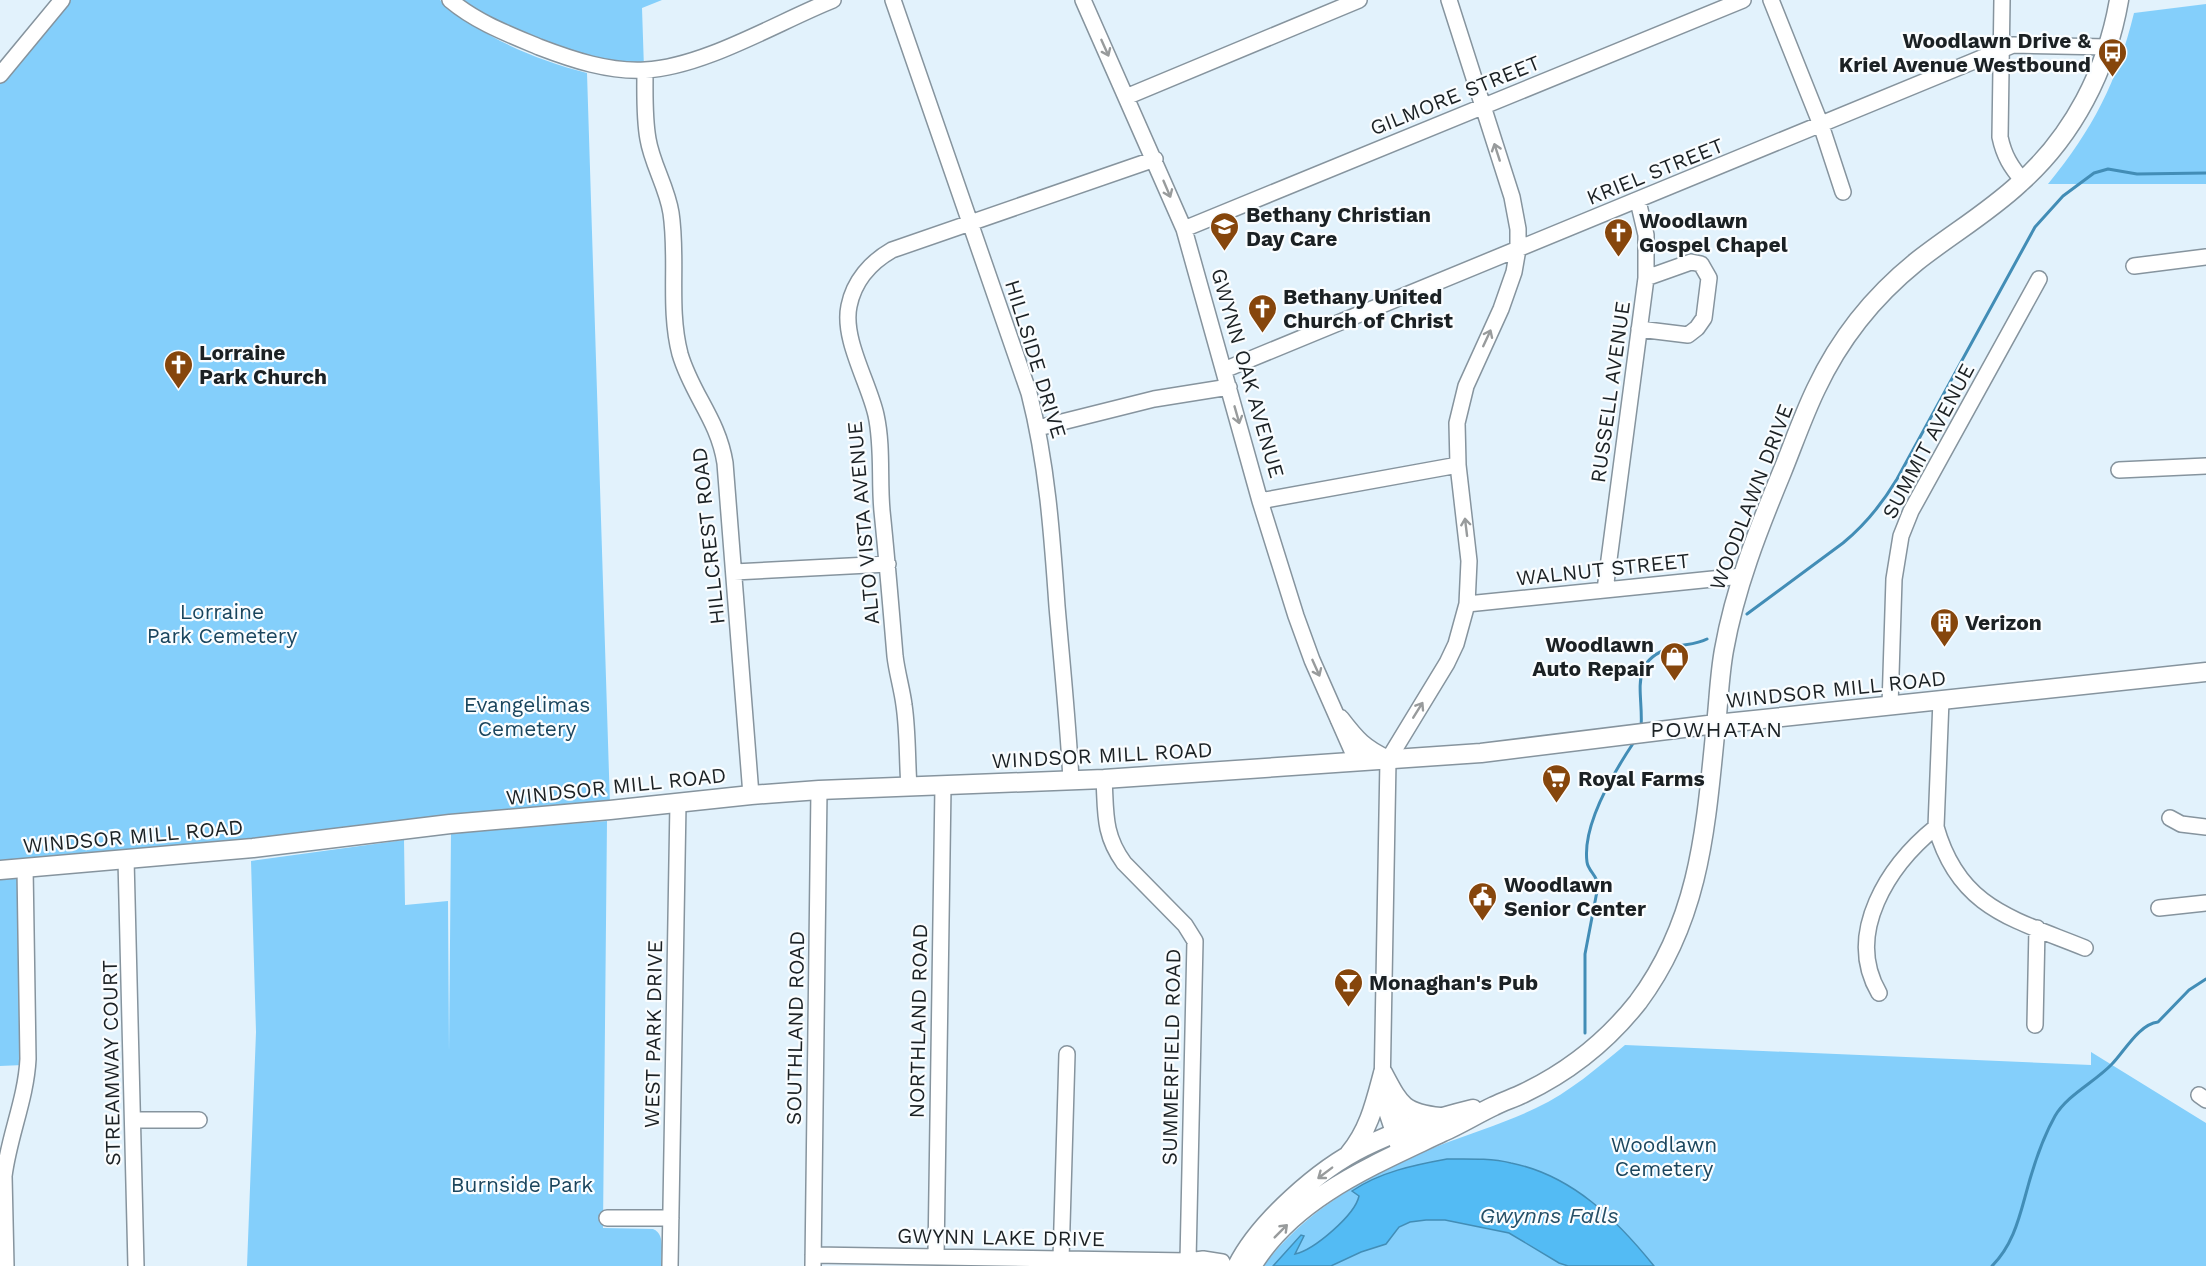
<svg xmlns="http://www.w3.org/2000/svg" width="2206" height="1266" font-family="'Work Sans',sans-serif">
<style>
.green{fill:#84cffb}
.water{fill:#53bbf4;stroke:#428db6;stroke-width:1.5}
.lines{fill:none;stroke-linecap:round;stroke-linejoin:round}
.stream{stroke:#428db6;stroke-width:3}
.minor-casing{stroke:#86949e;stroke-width:18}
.major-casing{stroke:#86949e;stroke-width:21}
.minor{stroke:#fff;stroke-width:15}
.major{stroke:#fff;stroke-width:18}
.oneway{stroke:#989b9c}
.labels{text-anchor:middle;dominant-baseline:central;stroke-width:4.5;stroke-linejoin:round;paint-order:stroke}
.poi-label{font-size:21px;font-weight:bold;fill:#1b2124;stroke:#fafdff;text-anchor:start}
.street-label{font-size:21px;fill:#1b2124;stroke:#fafdff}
.park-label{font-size:21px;fill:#1a455d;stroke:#fafdff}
.neighbourhood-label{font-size:22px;letter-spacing:1.5px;fill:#1b2124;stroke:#fafdff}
.water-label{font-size:22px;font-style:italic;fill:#254f67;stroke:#fafdff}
</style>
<rect width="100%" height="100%" fill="#e2f2fc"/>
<path class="green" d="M69,0h371c41,37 94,59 147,73l23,733 -357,37 -253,22v-783z
M450,0h212l-20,8 2,61 -54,-5z
M2206,4v180h-158c45,-55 69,-102 86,-171z
M607,821l-4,407 50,1c13,5 8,25 8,37h-414l9,-234 -5,-171 153,-21 1,65 43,-4 1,151 2,-219z
M0,877h16l6,3 1,185 -23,1z
M1625,1045l466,20v-13l115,71v143h-943c48,-61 105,-90 175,-120 33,-13 67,-23 98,-38 34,-16 61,-40 89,-63z"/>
<path class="water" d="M1447,1159c21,0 43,-1 64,4 61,12 106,57 143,103h-86l-9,-3 -50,-30 -64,-13h-19l-16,2 -11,5 -13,17 -25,8 -30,14h-58l28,-31 3,1 -9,18c19,-4 60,-39 64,-58l-7,-5c28,-19 62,-26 95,-32z"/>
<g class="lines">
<path class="stream" d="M1747,614l96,-71c22,-18 39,-39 54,-64l138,-252 28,-31 31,-23 14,-4 29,5 69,-1
M1641,728c3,-34 -14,-66 29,-80 12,-4 26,-3 37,-9
M1585,1033v-79l13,-68c0,-10 -10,-15 -11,-24 -5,-37 27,-90 47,-120
M1992,1266c19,-19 26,-43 33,-69 7,-27 16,-56 30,-81 12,-21 40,-34 57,-52 12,-12 27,-40 46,-42l31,-32 17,-11"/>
<defs>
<path id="minor" d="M450,0c26,22 58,34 89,47 34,13 70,25 106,23 59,-3 133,-48 188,-70
M893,0l136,393c18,70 23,141 28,213 5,58 11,116 14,174
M1083,0l101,229 76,272 36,115 16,44 45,102
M1771,0l50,125 22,67
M2002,0l-2,137c4,19 11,30 23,44
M645,70c0,23 -1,47 3,69 4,25 19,48 23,74 7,46 -3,95 9,141 12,41 38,65 45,109l26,332
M0,75l62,-75
M1126,97l233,-97
M1184,229l559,-229
M2134,266l72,-9
M1639,329l49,6 9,-7 7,-10 5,-40 -8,-14 -10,-2 -45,16
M1224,370l789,-325 95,2
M1038,428l116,-29 75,-12
M2119,470l87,-4
M1260,501l198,-36
M734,572l154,-8
M1605,590l41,-312v-43l-8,-34
M1467,604l275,-28
M1941,700l-5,127c23,82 78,92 149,121
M1890,706l4,-127 7,-43 10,-25 128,-232
M1104,779c2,33 -1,55 20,84l61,62 10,16 -7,320
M909,787c-2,-27 -1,-55 -5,-82 -2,-16 -7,-32 -9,-49 -4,-48 -8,-97 -13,-145 -3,-32 1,-64 -6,-96 -7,-32 -34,-76 -27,-109 5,-25 22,-44 43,-56l263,-91
M2170,818l11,6 25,3
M126,859l10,407
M2159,908l47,-5
M1879,993c-35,-60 10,-128 57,-166
M2035,1025l2,-97
M1391,1093l18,48
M2199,1095l7,5
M133,1120h66
M1400,1152l-16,-48 -2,-12 6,-332 59,-97 9,-19 11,-40 2,-43 -11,-96 -1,-42 9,-37 35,-77 13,-37 4,-23v-20l-6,-32 -63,-197
M607,1218h64
M813,1255l375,6 15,-2 19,3 2,4
M936,1256l7,-470
M1061,1259l6,-205
M6,1266l-2,-90c5,-40 22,-77 24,-117l-3,-192
M670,1266l8,-463
M813,1266l6,-476"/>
<path id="major" d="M1340,719c16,21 24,30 48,41
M0,870l253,-22 197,-24 160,-14 141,-15 68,-5 285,-11 377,-26 235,-29 490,-52
M1383,1073c17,32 20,40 57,44
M1349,1154c20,-24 26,-51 34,-81
M1237,1266c22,-44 82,-97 127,-119 34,-17 72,-29 109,-38
M1252,1266c42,-69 122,-101 191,-134 18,-8 34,-18 51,-26 10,-5 20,-8 30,-13 44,-21 84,-53 114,-91 65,-87 68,-183 79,-287 2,-21 3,-43 7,-65 11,-62 34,-120 58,-178 11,-27 21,-56 34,-83 23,-49 58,-93 100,-127 34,-27 72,-49 104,-79 53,-47 87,-113 99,-183"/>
</defs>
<use href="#minor" class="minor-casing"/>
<use href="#major" class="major-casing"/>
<use href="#minor" class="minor"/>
<use href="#major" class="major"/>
</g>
<defs><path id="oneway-shaft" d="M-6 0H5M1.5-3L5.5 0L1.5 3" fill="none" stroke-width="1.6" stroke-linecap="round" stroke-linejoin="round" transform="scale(1.5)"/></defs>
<g class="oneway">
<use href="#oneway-shaft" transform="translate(1105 48) rotate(66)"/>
<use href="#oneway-shaft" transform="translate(1497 152) rotate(-108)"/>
<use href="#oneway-shaft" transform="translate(1167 189) rotate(67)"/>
<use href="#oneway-shaft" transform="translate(1487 338) rotate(-65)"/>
<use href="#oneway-shaft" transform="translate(1237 415) rotate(74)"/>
<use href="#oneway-shaft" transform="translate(1466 527) rotate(-97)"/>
<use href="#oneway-shaft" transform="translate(1316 668) rotate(66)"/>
<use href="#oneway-shaft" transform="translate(1418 710) rotate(-58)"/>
<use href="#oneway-shaft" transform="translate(1325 1173) rotate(143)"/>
<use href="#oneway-shaft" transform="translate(1281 1231) rotate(-45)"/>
</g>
<defs>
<symbol id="bus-pin" viewBox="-11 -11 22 30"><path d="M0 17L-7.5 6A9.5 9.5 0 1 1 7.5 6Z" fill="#86460c" stroke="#fafdff"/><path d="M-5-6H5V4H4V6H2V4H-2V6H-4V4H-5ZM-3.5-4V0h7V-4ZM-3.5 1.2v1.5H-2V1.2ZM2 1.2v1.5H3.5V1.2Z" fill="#fff"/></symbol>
<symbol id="school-pin" viewBox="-11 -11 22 30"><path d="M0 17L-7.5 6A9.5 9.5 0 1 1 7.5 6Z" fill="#86460c" stroke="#fafdff"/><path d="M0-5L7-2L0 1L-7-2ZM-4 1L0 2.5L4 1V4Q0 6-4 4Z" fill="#fff"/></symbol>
<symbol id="church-pin" viewBox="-11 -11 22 30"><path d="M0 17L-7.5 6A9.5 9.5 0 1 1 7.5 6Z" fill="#86460c" stroke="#fafdff"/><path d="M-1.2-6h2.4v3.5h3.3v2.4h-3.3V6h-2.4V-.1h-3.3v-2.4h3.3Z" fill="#fff"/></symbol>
<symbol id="building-pin" viewBox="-11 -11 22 30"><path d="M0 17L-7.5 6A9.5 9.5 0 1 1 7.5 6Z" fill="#86460c" stroke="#fafdff"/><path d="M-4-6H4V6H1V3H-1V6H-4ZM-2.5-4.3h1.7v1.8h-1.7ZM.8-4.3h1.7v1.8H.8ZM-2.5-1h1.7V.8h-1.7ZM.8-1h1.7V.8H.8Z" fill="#fff"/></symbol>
<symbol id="shop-pin" viewBox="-11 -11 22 30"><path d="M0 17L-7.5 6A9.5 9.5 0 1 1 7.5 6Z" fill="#86460c" stroke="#fafdff"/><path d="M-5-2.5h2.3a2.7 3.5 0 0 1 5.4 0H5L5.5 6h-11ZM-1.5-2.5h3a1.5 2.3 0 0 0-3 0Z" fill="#fff"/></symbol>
<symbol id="supermarket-pin" viewBox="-11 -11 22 30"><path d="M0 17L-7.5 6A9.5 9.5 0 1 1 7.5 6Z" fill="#86460c" stroke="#fafdff"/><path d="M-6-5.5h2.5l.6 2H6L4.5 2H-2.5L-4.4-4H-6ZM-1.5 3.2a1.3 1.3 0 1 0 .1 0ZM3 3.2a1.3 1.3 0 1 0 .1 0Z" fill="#fff"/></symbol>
<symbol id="civic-pin" viewBox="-11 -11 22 30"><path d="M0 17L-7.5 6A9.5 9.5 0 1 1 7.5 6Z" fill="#86460c" stroke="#fafdff"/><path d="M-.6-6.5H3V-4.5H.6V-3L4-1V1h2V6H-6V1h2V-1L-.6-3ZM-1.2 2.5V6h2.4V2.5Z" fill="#fff"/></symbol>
<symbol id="bar-pin" viewBox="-11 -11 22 30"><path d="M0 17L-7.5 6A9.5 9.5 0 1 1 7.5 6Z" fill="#86460c" stroke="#fafdff"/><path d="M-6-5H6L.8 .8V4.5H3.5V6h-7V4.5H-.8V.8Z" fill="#fff"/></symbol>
</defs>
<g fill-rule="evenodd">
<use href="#bus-pin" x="2096" y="36" width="33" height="45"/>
<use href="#school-pin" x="1208" y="210" width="33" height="45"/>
<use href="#church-pin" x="1602" y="216" width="33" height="45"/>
<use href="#church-pin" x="1246" y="292" width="33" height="45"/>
<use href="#church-pin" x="162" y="348" width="33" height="45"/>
<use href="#building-pin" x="1928" y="606" width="33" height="45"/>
<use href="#shop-pin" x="1658" y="640" width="33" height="45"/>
<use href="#supermarket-pin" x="1540" y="762" width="33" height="45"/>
<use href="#civic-pin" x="1466" y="880" width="33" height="45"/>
<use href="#bar-pin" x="1332" y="966" width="33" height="45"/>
</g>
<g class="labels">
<g class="poi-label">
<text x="2091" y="40" text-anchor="end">Woodlawn Drive &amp;<tspan x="2091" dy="24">Kriel Avenue Westbound</tspan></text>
<text x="1246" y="214">Bethany Christian<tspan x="1246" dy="24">Day Care</tspan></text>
<text x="1639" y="220">Woodlawn<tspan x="1639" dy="24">Gospel Chapel</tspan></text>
<text x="1283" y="296">Bethany United<tspan x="1283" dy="24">Church of Christ</tspan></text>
<text x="199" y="352">Lorraine<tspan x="199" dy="24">Park Church</tspan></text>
<text x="1965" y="622">Verizon</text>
<text x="1654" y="644" text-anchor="end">Woodlawn<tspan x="1654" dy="24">Auto Repair</tspan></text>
<text x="1578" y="778">Royal Farms</text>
<text x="1504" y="884">Woodlawn<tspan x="1504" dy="24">Senior Center</tspan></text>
<text x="1369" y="982">Monaghan's Pub</text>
</g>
<g class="street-label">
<text transform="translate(1455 95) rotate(-22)">GILMORE STREET</text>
<text transform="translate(1655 171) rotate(-22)">KRIEL STREET</text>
<text transform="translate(1036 359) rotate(73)">HILLSIDE DRIVE</text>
<text transform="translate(1248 373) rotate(74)">GWYNN OAK AVENUE</text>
<text transform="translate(1610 392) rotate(-82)">RUSSELL AVENUE</text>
<text transform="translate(1928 441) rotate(-62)">SUMMIT AVENUE</text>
<text transform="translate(1751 497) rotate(-69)">WOODLAWN DRIVE</text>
<text transform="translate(863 523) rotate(-95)">ALTO VISTA AVENUE</text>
<text transform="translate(708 536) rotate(-96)">HILLCREST ROAD</text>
<text transform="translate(1603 569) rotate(-6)">WALNUT STREET</text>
<text transform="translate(1836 689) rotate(-6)">WINDSOR MILL ROAD</text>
<text transform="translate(1102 755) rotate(-3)">WINDSOR MILL ROAD</text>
<text transform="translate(616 786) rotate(-6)">WINDSOR MILL ROAD</text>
<text transform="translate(133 836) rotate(-5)">WINDSOR MILL ROAD</text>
<text transform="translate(918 1021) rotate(-89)">NORTHLAND ROAD</text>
<text transform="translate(795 1028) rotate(-89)">SOUTHLAND ROAD</text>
<text transform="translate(653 1034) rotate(-89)">WEST PARK DRIVE</text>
<text transform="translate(1171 1057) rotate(-89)">SUMMERFIELD ROAD</text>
<text transform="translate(111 1063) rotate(-91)">STREAMWAY COURT</text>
<text transform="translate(1001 1237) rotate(1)">GWYNN LAKE DRIVE</text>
</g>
<g class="park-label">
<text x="222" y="611">Lorraine<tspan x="222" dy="24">Park Cemetery</tspan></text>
<text x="527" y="704">Evangelimas<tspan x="527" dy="24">Cemetery</tspan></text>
<text x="1664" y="1144">Woodlawn<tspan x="1664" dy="24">Cemetery</tspan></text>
<text x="522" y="1184">Burnside Park</text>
</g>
<g class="neighbourhood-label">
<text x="1717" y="729">POWHATAN</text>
</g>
<g class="water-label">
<text x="1549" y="1215">Gwynns Falls</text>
</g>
</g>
</svg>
